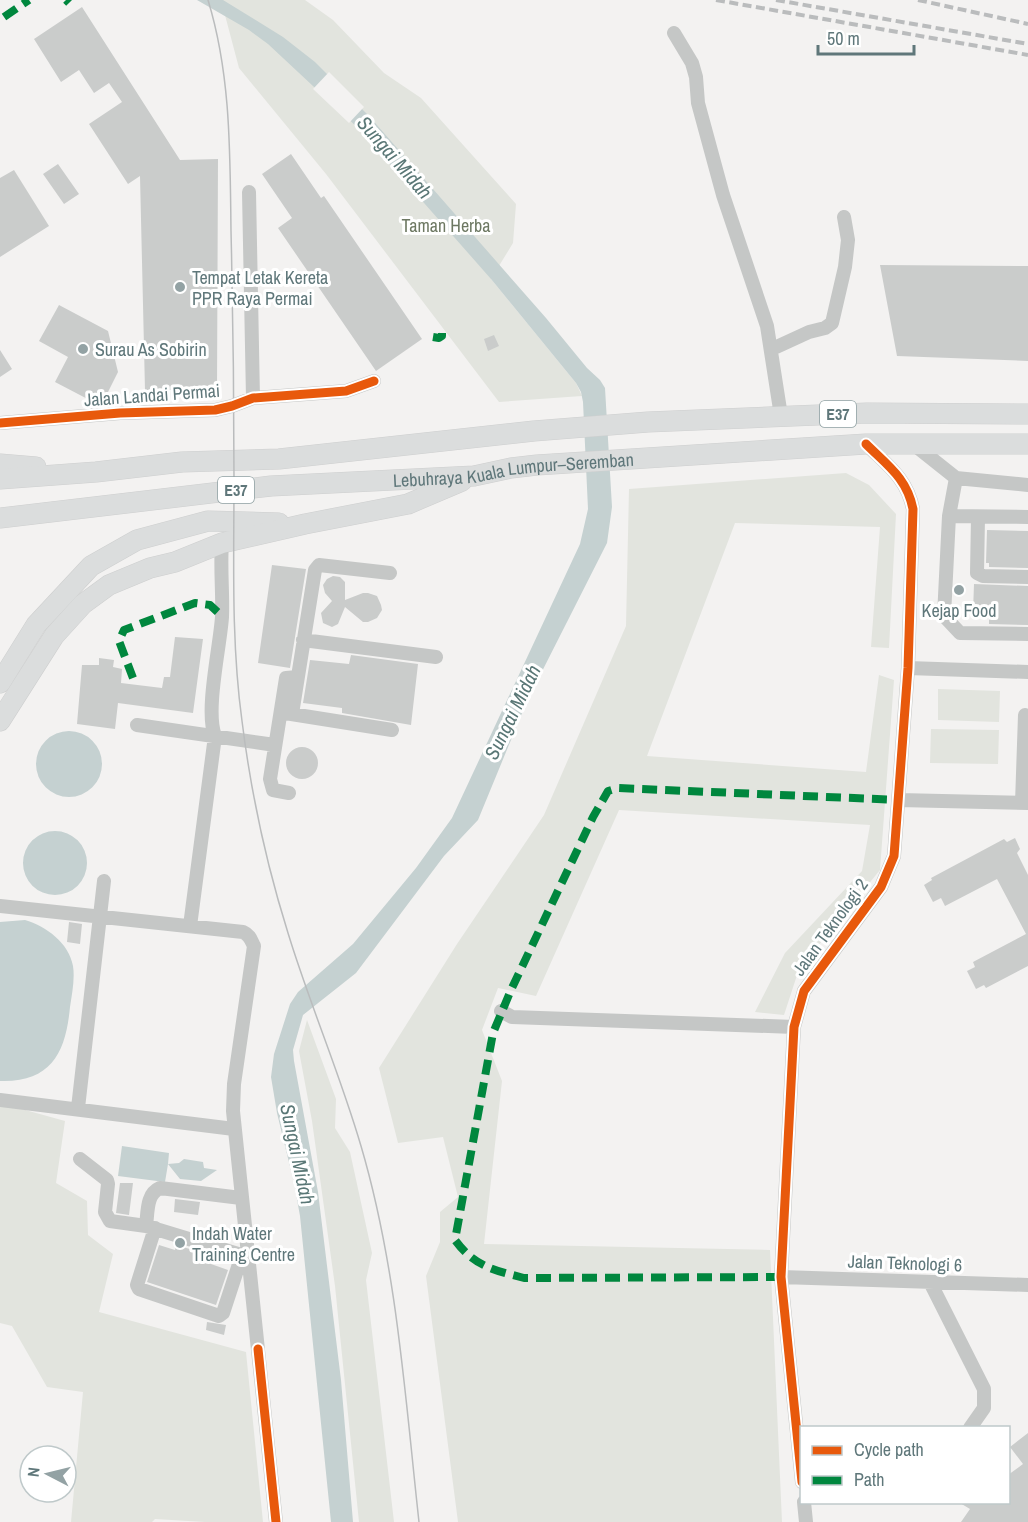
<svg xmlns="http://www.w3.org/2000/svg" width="1028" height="1522" font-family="'Archivo Narrow',sans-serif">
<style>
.green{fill:#e2e4de}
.water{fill:#c5d1d1}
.pier{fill:#f3f2f1}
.building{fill:#cacccb}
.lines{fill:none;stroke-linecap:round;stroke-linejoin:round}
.highway-casing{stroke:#cecfcf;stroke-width:21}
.minor{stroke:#c5c7c6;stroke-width:14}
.highway{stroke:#dbdddd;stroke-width:20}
.tram{stroke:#babcbd;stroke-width:1.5}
.rail{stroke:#babcbd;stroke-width:4;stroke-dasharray:9 4.5;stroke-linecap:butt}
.quiet{stroke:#00873e;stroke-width:8;stroke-dasharray:15 8;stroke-linecap:butt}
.cycleway-casing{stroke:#fff;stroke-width:13}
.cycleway{stroke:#e8590c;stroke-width:9}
.poi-dot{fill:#93a2a4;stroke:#fff;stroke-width:2}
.labels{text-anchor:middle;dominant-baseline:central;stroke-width:6;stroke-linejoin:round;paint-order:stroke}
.shield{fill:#fff;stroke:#8fa0a2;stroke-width:1.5}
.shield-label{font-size:16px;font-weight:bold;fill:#5f777a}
.park-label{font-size:18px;fill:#6d7862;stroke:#fff}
.poi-label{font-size:18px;fill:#5f777a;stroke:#fff;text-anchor:start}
.street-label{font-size:18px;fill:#5f777a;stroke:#fff}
.water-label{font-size:20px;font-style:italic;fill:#5a7776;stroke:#fff}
</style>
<rect width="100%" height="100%" fill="#f3f2f1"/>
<path class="green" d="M221,0h84l28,20 51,53 37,25 95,106 -3,39 -22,36 85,104 6,13 -83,6 -173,-228 -87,-106z
M846,473l23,12 27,29 -7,134 -18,-1 9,-120 -145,-4 -88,233 219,16 13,-97 15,5 -14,190 -81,99 -15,46 -29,-3 30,-59 77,-82 8,-46 -251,-15 -83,186 -38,-8 -16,42 20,51 -18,163 286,6 12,272h-324l-32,-246 14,-34v-30l18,-15 -15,-60 -45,6 -19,-75 78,-124 87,-129 82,-189 3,-137z
M938,689l62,2 -1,31 -61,-2z
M931,729l68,1 -1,34 -68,-1z
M307,1020l29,79 -1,29 15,24 22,101 -6,27 28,242h-35l-24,-236 -23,-165 -13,-70z
M0,1103l65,18 -9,62 31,18 1,34 25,19 -14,58 147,40 17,170h-58l-50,-3 -3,3h-81l12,-130 -36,-5 -35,-61 -12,-3z"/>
<path class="water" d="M197,0h26l60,37 32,25 54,54 177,202 41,50 13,12 5,8 7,119 -5,36 -80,158 -49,119 -34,36 -88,117 -53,42 -10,35 1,11 24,131 23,188 12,142h-22l-31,-306 -6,-33 -17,-70 -6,-36 3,-23 16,-50 8,-12 55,-48 63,-76 36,-50 128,-274 8,-35 -5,-107 -2,-10 -5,-9 -85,-104 -133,-151 -90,-84 -19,-14z
M36 764a33 33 0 1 1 66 0a33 33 0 1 1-66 0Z
M23 863a32 32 0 1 1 64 0a32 32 0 1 1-64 0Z
M25,920c21,6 44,23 48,46 2,13 -1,28 -3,41 -4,44 -18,75 -68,74h-2v-159z
M122,1146l47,7 -1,11 11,-1 5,-4 19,3 1,6 13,2 -16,11 -21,-2 -12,-15 -3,18 -47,-6z"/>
<path class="pier" d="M329,72l35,35 -15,16 -36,-34z"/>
<path class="building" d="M82,7l98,153 38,-1 -1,231h-72l-5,-214 -12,8 -39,-60 33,-22 -13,-19 -15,10 -15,-23 -18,12 -27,-43z
M291,154l30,44 3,-2 98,143 -46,32 -98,-143 14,-10 -30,-44z
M58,164l21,30 -15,10 -21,-30z
M14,170l35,56 -49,31v-79z
M880,265l148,1v95l-131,-5z
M59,305l49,26 10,41 -17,34 -46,-24 13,-25 -29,-16z
M494,335l5,11 -11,5 -4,-12z
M0,350l12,19 -12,8z
M987,530l41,1v37l-39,-1v-4h-3z
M272,565l34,4 -16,99 -32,-5z
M333,576l7,1 5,5v18l18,-7h5l9,3 4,9 1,5 -5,8 -9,4h-5l-18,-15 -7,17 -6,3 -9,-4 -2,-10 11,-12 -7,-8 -2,-8 4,-6z
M974,584l54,2v39l-39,-1v-5h-6v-7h-10z
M175,637l28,2 -10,74 -75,-10 -3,26 -38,-5 5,-59h17v-7l15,2 -1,7 9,2 -1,14 41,5 2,-11h6z
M351,655l67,9 -7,61 -69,-12v-5l-39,-5 7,-43 39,4z
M286 763a16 16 0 1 1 32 0a16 16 0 1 1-32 0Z
M1015,838l5,11 -3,4 11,22v91l-42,22 -2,-3 -8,4 -9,-18 8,-4 -2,-5 53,-28 -29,-55 -52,27 -4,-8 -8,4 -9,-17 8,-5 -1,-2 73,-39 3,3z
M69,922l13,2 -2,20 -13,-2z
M120,1183h13l-4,32 -13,-2z
M175,1199l25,3 -2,13 -24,-3z
M159,1245l16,5 1,-5 38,11 -3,8 17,6 -12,35 -69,-23z
M207,1322l19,3 -2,10 -18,-5z
M1028,1433v89h-67l9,-13 -10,-6h48v-28l15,-11 -13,-17z"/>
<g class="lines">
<defs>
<g id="highway">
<path d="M0,464l36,3"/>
<path d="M0,479l96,-7 86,-10 97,-3 255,-28 114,-9 219,-9 161,1"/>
<path id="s1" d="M0,518l271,-32 203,-10 37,-8 26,-3 329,-21h162"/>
<path d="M0,683l36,-58 55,-59 46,-26 71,-19 71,2"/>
<path d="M0,721l54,-85 29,-32 26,-19 41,-17 25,-6 47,-19 83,-19 103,-20 54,-23"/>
</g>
</defs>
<use href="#highway" class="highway-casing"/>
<path class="minor" d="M674,33l18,30 4,14 2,26 25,92 44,131 14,90
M249,192l4,206
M772,349l37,-17 16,-4 7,-5 13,-56 3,-27 -4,-23
M0,423l120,-10 95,-3 17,-4 21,-8 93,-7 28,-10
M912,443l44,35 72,7
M956,478l-7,38 -5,100 16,17 68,1
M949,516l79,1
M978,517l-1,56 6,3 45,1
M303,640l133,17
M908,668l120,4
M285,713l107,17
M292,714l23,-144 4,-5 71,8
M137,725l138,20
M289,793l-16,-3 -3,-11 16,-101 12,-1
M899,800l129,3
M1022,803l3,-88
M0,906l243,26c7,3 8,8 11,14l-20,138 -1,27 43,411
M190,926l25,-190c-10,-25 5,-89 7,-119 1,-25 -2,-49 0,-74
M501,1011l11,6 282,10
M0,1100l234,29
M78,1108l26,-227
M80,1159l27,21 1,4 -3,28 5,9 36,5 102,31
M146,1226c2,-14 0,-32 14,-38l81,10
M155,1228l-18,57 2,4 80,27 4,-3 19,-58
M781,1277l247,8
M930,1282l54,107v19l-14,20
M802,1482l-21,-205 13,-250 10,-36 77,-104 13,-31 14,-188 5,-159c-6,-31 -26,-44 -47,-65
M804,1502l2,20"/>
<use href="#highway" class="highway"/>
<path class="tram" d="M208,0c23,75 22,153 23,231 2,83 3,166 3,249 0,79 -3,161 8,241 9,72 24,142 46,212 22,72 52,141 73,213 36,122 44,250 58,376"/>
<path class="rail" d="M716,0l312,55
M776,0l252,44
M918,0l110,24"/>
<path class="quiet" d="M66,0l3,3
M4,17l25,-17
M433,337l6,1 3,-2v-3
M133,678l-14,-37 5,-11 71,-27 15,2 12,11
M781,1277l-257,1c-31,-8 -50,-12 -69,-38l38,-207 18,-43 82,-173 15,-26 10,-3 281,12"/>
<defs>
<path id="cycleway" d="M0,423l120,-10 95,-3 17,-4 21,-8 93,-7 28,-10
M258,1349l18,173
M802,1482l-21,-205 13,-250 10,-36 77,-104 13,-31 14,-188 5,-159c-6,-31 -26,-44 -47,-65"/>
</defs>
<use href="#cycleway" class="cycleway-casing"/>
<use href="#cycleway" class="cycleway"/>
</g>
<g class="poi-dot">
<circle cx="180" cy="287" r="6"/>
<circle cx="83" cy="349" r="6"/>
<circle cx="959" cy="590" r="6"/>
<circle cx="180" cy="1243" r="6"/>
</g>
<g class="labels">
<g class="shield">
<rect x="820" y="401" width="36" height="26" rx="4.5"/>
<rect x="218" y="477" width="36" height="26" rx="4.5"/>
</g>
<g class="shield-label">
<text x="838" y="414">E37</text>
<text x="236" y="490">E37</text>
</g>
<g class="park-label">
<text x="446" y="225">Taman Herba</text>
</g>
<g class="poi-label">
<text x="192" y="277">Tempat Letak Kereta<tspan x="192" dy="21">PPR Raya Permai</tspan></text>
<text x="95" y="349">Surau As Sobirin</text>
<text x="959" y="610" text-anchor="middle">Kejap Food</text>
<text x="192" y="1233">Indah Water<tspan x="192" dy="21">Training Centre</tspan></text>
</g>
<g class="street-label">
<text transform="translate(152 395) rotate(-4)">Jalan Landai Permai</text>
<text stroke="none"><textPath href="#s1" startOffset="516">Lebuhraya Kuala Lumpur–Seremban</textPath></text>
<text transform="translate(830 927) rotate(-54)">Jalan Teknologi 2</text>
<text transform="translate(905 1263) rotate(2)">Jalan Teknologi 6</text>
</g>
<g class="water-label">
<text transform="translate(395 157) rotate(49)">Sungai Midah</text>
<text transform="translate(512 712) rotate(-64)">Sungai Midah</text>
<text transform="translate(298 1154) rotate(78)">Sungai Midah</text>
</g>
</g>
<rect x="800" y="1426" width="210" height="78" fill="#ffffff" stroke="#bfc9ca" stroke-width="1.5"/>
<rect x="812" y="1446" width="30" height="9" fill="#e8590c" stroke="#bfc9ca" stroke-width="1.5"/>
<text x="854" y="1456" font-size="18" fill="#5f777a">Cycle path</text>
<rect x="812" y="1476" width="30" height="9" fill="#00873e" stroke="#bfc9ca" stroke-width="1.5"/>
<text x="854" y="1486" font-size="18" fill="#5f777a">Path</text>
<g transform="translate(48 1474) rotate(277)"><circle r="28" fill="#ffffff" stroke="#bfc9ca" stroke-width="1.5"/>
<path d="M0-4.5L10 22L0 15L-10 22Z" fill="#93a2a4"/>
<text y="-9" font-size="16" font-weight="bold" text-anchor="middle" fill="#5f777a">N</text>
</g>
<path d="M818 45v9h96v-9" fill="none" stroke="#5f777a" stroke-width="3"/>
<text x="827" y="45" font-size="18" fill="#5f777a" stroke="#ffffff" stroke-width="4.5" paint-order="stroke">50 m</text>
</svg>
